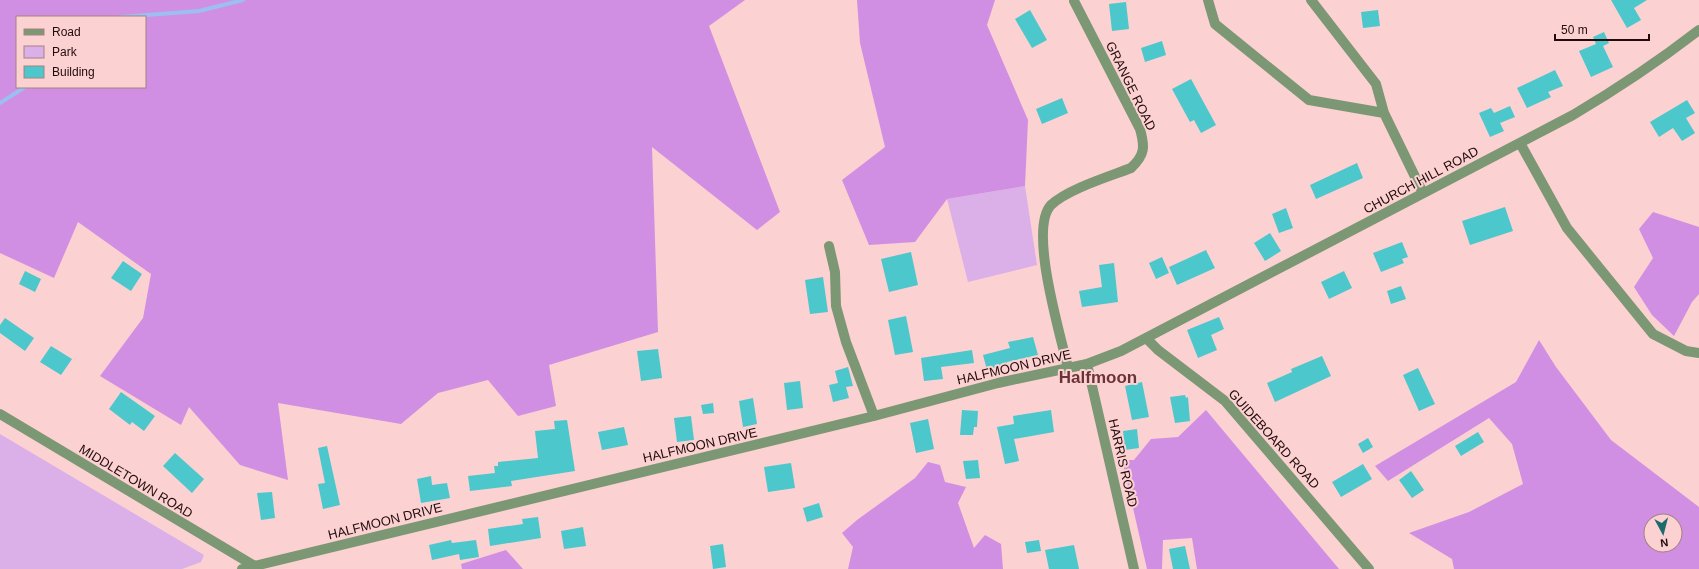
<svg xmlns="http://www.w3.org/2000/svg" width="1699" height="569" font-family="Helvetica,sans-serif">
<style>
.green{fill:#dbafe8}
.forest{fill:#d08fe2;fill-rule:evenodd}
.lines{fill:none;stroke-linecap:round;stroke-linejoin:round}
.stream{stroke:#9dbef1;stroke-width:4}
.building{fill:#4cc7cc}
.minor{stroke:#7c9773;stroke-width:10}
.labels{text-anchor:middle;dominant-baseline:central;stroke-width:4;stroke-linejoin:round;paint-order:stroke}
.street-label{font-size:13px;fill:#220b0c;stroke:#fcd1d1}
.district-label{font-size:17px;font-weight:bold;fill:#6b3335;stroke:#fcd1d1}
</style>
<rect width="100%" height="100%" fill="#fcd1d1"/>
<path class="green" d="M1025,186l12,79 -69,17 -21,-83z
M0,434l204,121 -3,7 -19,7h-182z"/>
<path class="forest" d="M0,0h745l-36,26 71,186 -23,18 -105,-83 6,185 -109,33 7,41 -38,10 -30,-36 -50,13 -37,31 -123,-21 10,77 -48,-15 -51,-58 -8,18 -81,-49 43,-58 8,-44 -73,-52 -24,56 -54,-25zM17,17h128v70h-128z
M857,0h138l-8,25 41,95 -3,66 -78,13 -32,43 -46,3 -27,-65 43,-33 -25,-104z
M1653,212l46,15v67l-7,8 -18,34 -22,-21 -18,-28 19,-29 -14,-29z
M1539,340l17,27 55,73 88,67v62h-245l-2,-10 -43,-26 60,-21 54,-28 -11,-40 -23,-26 -101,63 -13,-15 141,-84zM1651,521h24v24h-24z
M1206,410l133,159h-142l-5,-31 -29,2 -1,29h-15l-25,-109h12l17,-21 27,-2z
M928,462l12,3 5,17 21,5 -8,16 16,45 11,-13 16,9 2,25h-155l5,-22 -11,-14 15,-13 58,-42z
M506,550l17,19h-61l-1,-5z"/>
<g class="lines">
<path class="stream" d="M121,17l78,-6 44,-11
M0,103l25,-16"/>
</g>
<path class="building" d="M1611,0h36l-13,8 7,12 -14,8z
M1126,2l3,27 -17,2 -3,-27z
M1030,10l17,30 -15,8 -17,-29z
M1378,10l2,16 -17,2 -2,-16z
M1604,32l5,11 -6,3 10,21 -22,10 -12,-26 17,-7 -3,-7z
M1162,41l4,14 -21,7 -4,-14z
M1555,70l8,16 -15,6 3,5 -24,11 -10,-20z
M1191,79l25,46 -15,8 -7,-13 -4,2 -18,-33z
M1062,98l6,15 -26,11 -6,-15z
M1687,100l8,13 -9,5 9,15 -13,8 -9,-13 -14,9 -9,-15z
M1510,106l5,11 -15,6 4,8 -14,6 -11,-24 12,-5 3,5z
M1357,163l6,15 -47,21 -6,-14z
M1505,207l8,24 -43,14 -8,-24z
M1286,208l7,20 -14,5 -7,-19z
M1270,233l11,18 -16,10 -11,-18z
M1402,242l6,15 -6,2 2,4 -23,9 -8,-19z
M1206,250l9,18 -38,17 -8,-18z
M911,252l7,33 -29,7 -8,-33z
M1162,257l7,16 -13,6 -7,-16z
M123,261l19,13 -11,17 -20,-13z
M1114,263l4,39 -36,5 -3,-16 23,-4 -3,-22z
M25,271l16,8 -6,13 -16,-8z
M1344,271l8,17 -23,11 -8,-17z
M823,277l5,35 -18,2 -5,-34z
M1401,286l5,13 -15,5 -4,-13z
M906,316l7,36 -18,3 -7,-35z
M1219,317l5,12 -13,6 6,15 -19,8 -11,-28z
M5,318l29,20 -9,13 -25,-18v-8z
M1033,337l5,18 -31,7v2l-20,6 -4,-15 27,-7 -2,-6z
M51,346l21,13 -11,16 -21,-13z
M658,349l4,29 -21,3 -4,-30z
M972,350l2,13 -33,4 2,12 -19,2 -3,-23z
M1322,356l9,20 -56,26 -8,-19 25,-11 -1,-3z
M848,367l5,19 -7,1 3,11 -16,4 -4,-17 9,-2 -3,-12z
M1418,368l17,36 -16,7 -16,-36z
M800,381l3,27 -16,2 -3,-27z
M1142,382l7,35 -17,3 -7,-34z
M121,392l34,24 -11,15 -12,-9 -2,3 -21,-16z
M1185,395l1,3 2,-1 2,24 -15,2 -5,-26z
M753,398l4,26 -14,3 -4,-26z
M713,403l1,10 -11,1 -2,-9z
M962,410l16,1 -1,16h-3l-1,8h-13z
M1051,410l3,22 -40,7 5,22 -14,3 -8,-37 17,-3 -1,-8z
M691,416l3,24 -17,2 -3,-24z
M928,419l6,30 -18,4 -6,-30z
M567,420l8,51 -64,10 1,5 -42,5 -2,-15 27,-3 -1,-7h4v-4l40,-4 -3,-27 20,-2 -1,-8z
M624,427l4,18 -26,5 -4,-18z
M1137,429l2,19 -14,2 -2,-19z
M1478,432l6,10 -23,14 -6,-10z
M1368,438l5,9 -10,6 -5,-9z
M327,446l13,59 -17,4 -5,-25 7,-1 -7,-35z
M175,453l29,26 -12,14 -29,-27z
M978,460l2,18 -14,1 -3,-18z
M791,463l4,25 -27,4 -4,-25z
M1363,464l9,15 -31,18 -9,-15z
M1411,471l13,19 -12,8 -13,-18z
M431,476l1,9 15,-2 3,15 -29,5 -4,-24z
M272,492l3,26 -14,2 -4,-27z
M819,503l4,14 -16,5 -4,-14z
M538,517l3,21 -51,8 -2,-17 35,-5 -1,-5z
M583,527l3,19 -22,3 -3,-18z
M451,540l1,3 24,-3 3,17 -19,3 -1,-6 -27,6 -3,-15z
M1039,540l2,11 -14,2 -2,-11z
M723,544l3,23 -13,2 -3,-23z
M1074,545l5,24h-30l-4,-19z
M1185,546l5,23h-17l-4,-20z"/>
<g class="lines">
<path class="minor" d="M1208,0l7,24 94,76 75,13 39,80
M1311,0l65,84 8,29
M1520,143l47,85 86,106 33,17 13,2
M829,246l6,26 1,34 10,36 28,74
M1147,339l11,11 67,51 144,168
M1087,364l47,205
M1068,368c-7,-32 -40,-139 -17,-163 17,-16 57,-28 80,-37 14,-13 14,-21 9,-39l-66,-128
M0,414l258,154
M242,569l632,-153 124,-33 89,-19 34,-13 452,-236c44,-26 86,-54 126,-85"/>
</g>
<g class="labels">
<g class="street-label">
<text transform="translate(1131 86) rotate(64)">GRANGE ROAD</text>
<text transform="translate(1421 180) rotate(-28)">CHURCH HILL ROAD</text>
<text transform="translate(1014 367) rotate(-13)">HALFMOON DRIVE</text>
<text transform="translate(1274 439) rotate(48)">GUIDEBOARD ROAD</text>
<text transform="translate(700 445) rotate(-13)">HALFMOON DRIVE</text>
<text transform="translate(1123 463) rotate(77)">HARRIS ROAD</text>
<text transform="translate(136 481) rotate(31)">MIDDLETOWN ROAD</text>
<text transform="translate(385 521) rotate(-14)">HALFMOON DRIVE</text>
</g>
<g class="district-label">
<text x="1098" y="377">Halfmoon</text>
</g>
</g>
<rect x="16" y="16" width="130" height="72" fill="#fcd1d1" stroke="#a58282"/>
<rect x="24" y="29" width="20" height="6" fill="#7c9773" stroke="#a58282"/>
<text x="52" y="36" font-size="12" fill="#220b0c">Road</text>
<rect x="24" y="46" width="20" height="12" fill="#dbafe8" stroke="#a58282"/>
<text x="52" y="56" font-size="12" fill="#220b0c">Park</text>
<rect x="24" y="66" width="20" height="12" fill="#4cc7cc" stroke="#a58282"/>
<text x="52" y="76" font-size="12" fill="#220b0c">Building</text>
<g transform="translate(1663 533) rotate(173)"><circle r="19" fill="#fcd1d1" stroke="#a58282"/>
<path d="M0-3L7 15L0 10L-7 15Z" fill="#1e6a6d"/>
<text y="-6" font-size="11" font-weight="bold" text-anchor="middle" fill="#220b0c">N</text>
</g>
<path d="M1555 34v6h94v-6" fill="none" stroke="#220b0c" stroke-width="2"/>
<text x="1561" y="34" font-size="12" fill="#220b0c" stroke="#fcd1d1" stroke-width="3" paint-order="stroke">50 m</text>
</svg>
